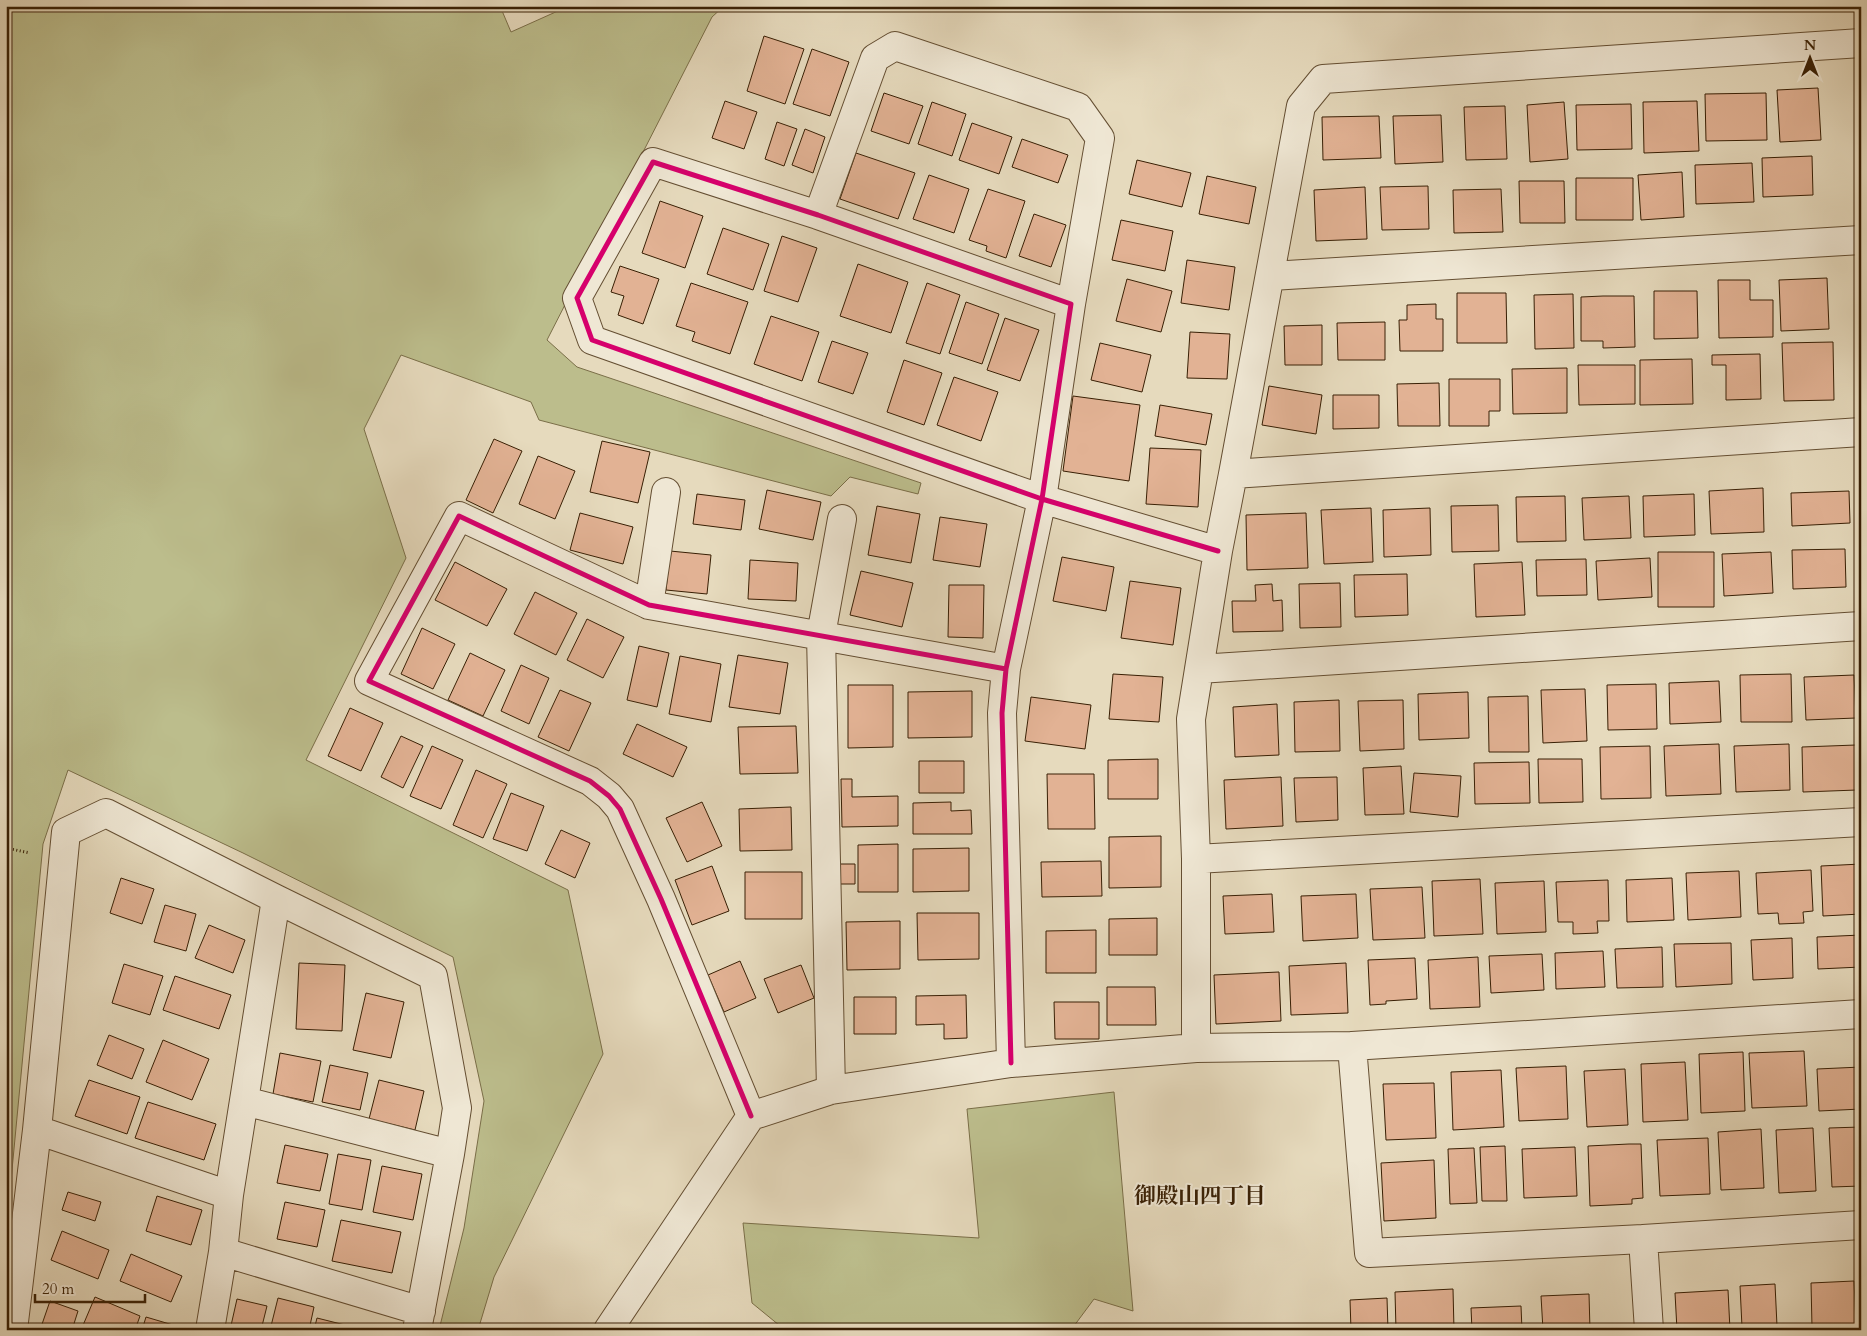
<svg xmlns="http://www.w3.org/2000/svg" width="1867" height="1336" font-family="Cardo,'Noto Serif JP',serif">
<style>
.green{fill:#bcbd8c;stroke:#7a6e48}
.building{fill:#e2b294;stroke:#381f04}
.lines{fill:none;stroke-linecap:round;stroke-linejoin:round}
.minor-casing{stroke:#644e32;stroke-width:30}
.path{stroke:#381f04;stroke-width:3;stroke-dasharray:1 2.5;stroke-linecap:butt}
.minor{stroke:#efe7d4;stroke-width:28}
.cycleway-casing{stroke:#efe7d4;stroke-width:8}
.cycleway{stroke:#d6006c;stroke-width:5}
.labels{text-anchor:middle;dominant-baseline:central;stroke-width:4;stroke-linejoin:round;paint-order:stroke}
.neighbourhood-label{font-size:22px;font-weight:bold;fill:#381f04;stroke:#efe7d4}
</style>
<rect width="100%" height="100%" fill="#e6dabd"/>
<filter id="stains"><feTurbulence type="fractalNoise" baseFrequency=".004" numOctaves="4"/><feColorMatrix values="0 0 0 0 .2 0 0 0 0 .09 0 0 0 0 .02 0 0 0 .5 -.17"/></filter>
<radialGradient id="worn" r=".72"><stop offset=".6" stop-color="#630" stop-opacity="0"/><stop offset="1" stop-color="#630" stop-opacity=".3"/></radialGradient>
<path class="green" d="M6,6h494l11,26 58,-26h155l-12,11 -165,323 30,27 344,116 -3,11 -68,-17 -19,19 -292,-76 -8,-18 -130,-47 -37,74 42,129 -100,202 262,130 35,164 -109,223 -16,53h-39l25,-102 20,-127 -31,-144 -210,-104 -175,-83 -25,74 -37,389z
M1114,1092l19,219 -39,-12 -23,31h-286l-33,-27 -9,-80 236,15 -12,-129z"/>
<path class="building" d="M764,36l40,13 -19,55 -38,-13z
M812,49l37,13 -19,54 -37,-12z
M1818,88l3,52 -41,2 -3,-52z
M884,93l39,13 -14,38 -38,-13z
M1766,93l1,47 -61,1 -1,-47z
M725,101l32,11 -13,37 -32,-11z
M1697,101l2,50 -55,2 -1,-51z
M932,102l34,12 -14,42 -34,-12z
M1564,102l4,57 -38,3 -3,-57z
M1631,104l1,45 -55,1 -1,-45z
M1505,106l2,53 -41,1 -2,-53z
M1441,115l2,47 -48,2 -2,-48z
M1379,116l2,42 -58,2 -1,-43z
M777,122l20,7 -13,37 -19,-7z
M972,123l40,14 -13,37 -40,-14z
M805,129l20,8 -12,36 -21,-8z
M1022,139l46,16 -10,28 -46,-16z
M856,153l59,20 -17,46 -58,-20z
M1812,156l1,39 -50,2 -1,-39z
M1137,160l54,13 -9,34 -53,-13z
M1752,163l2,39 -58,2 -1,-39z
M1682,172l2,45 -43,3 -3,-45z
M929,175l40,14 -15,44 -41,-14z
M1207,176l49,11 -7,37 -50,-10z
M1576,178h57v42h-57z
M1519,181h45l1,42h-45z
M1428,186l1,43 -47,1 -2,-43z
M1365,187l2,52 -51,2 -2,-51z
M988,189l37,12 -19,57 -20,-7 1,-5 -18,-6z
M1501,189l2,43 -49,1 -1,-43z
M660,201l43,15 -18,52 -43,-15z
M1034,214l32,11 -15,42 -32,-11z
M1121,220l52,11 -8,40 -53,-11z
M723,228l46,16 -16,46 -46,-16z
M782,236l35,12 -19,54 -34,-11z
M1187,260l48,7 -6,43 -48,-7z
M858,264l50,18 -17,51 -51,-17z
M620,266l39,13 -16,45 -25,-9 6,-19 -13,-4z
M1827,278l2,51 -48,2 -2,-51z
M1127,279l45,12 -11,41 -45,-11z
M1718,280h32v20h23v37l-54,1z
M691,283l57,19 -18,52 -38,-13 3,-9 -19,-6z
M927,283l33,12 -20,59 -34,-11z
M1654,291h43l1,47 -44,1z
M1457,293h49l1,50h-50z
M1573,294l1,54 -39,1 -1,-54z
M1603,296h31l1,51 -32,1v-7h-22v-44z
M966,302l33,12 -17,50 -33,-11z
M1436,304v15h7v32h-43l-1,-31h8v-15z
M771,316l48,16 -17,49 -48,-17z
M1005,318l34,12 -19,51 -33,-11z
M1385,322v38h-47l-1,-37z
M1322,325v40h-37l-1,-39z
M1190,332l40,2 -3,45 -40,-1z
M832,341l36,12 -15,41 -35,-12z
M1833,342l1,58 -50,1 -2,-58z
M1100,343l51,12 -9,37 -51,-12z
M1760,354l1,45 -35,1v-35h-14v-10z
M1692,359l1,45 -53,1v-45z
M904,360l38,13 -18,52 -37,-13z
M1578,365h57v39l-56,1z
M1567,368v45l-54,1 -1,-45z
M954,377l44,15 -17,49 -44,-16z
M1449,379h51v32h-11v15h-40z
M1439,383l1,43h-42l-1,-42z
M1269,386l53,9 -6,39 -54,-9z
M1333,395h46v33l-46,1z
M1073,396l67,9 -11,76 -66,-10z
M1160,405l52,9 -6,31 -51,-9z
M494,439l28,12 -29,62 -27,-13z
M602,441l48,11 -12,51 -48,-11z
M1150,448l51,2 -3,57 -52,-3z
M538,456l37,15 -20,48 -36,-15z
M1763,488l1,44 -53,2 -2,-43z
M767,490l54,12 -8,38 -54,-11z
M1849,491l1,32 -58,3 -1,-33z
M697,494l48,6 -4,30 -48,-6z
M1694,494l1,41 -51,2 -1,-41z
M1565,496l1,45 -49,1 -1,-45z
M1629,496l2,42 -47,2 -2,-42z
M1498,505l1,46 -47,1 -1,-46z
M877,506l43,8 -9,49 -43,-8z
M1371,508l2,54 -49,2 -3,-54z
M1430,508l1,47 -47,2 -1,-47z
M580,513l53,14 -10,37 -53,-14z
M1306,513l2,55 -61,2 -1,-55z
M940,517l47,7 -7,43 -47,-7z
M1845,549l1,38 -53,2 -1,-39z
M670,551l41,4 -4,39 -41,-4z
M1658,552h56v55h-56z
M1771,552l2,41 -49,3 -2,-42z
M1062,557l52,10 -8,44 -53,-10z
M1650,558l2,39 -54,3 -2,-39z
M1586,559l1,36 -50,1 -1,-36z
M750,560l48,3 -2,38 -48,-2z
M455,562l52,27 -20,37 -52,-26z
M1522,562l3,53 -49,2 -2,-53z
M861,571l52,12 -11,44 -52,-12z
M1407,574l1,41 -53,2 -1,-42z
M1130,581l51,7 -8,57 -52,-7z
M1340,583l1,44 -41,1 -1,-44z
M1272,584l1,17 9,-1 1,31 -50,1 -1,-31h24l-1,-16z
M949,585h35l-1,53 -35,-1z
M535,592l42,21 -21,42 -42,-21z
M587,619l37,18 -21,41 -36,-18z
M422,628l33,16 -22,45 -32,-15z
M639,646l30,7 -12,54 -30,-7z
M470,653l35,17 -22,46 -35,-16z
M738,655l50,8 -8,51 -51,-7z
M680,656l41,8 -10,58 -42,-8z
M521,665l28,13 -20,46 -28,-13z
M1113,674l50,3 -4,45 -50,-3z
M1791,674l1,48h-51l-1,-47z
M1854,675l2,43 -50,2 -2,-43z
M1719,681l2,41 -51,2 -1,-41z
M1656,684l1,45 -49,1 -1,-45z
M848,685h45v62l-45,1z
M1585,689l2,52 -44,2 -2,-53z
M560,690l31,13 -22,48 -31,-14z
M972,691v46l-64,1v-46z
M1468,692l1,46 -50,2 -1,-46z
M1528,696l1,56h-40l-1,-55z
M1031,697l60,8 -6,44 -60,-8z
M1339,700l1,51 -45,1 -1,-50z
M1403,700l1,49 -44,2 -2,-50z
M1277,704l2,51 -44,2 -2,-50z
M350,708l33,15 -22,48 -33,-15z
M637,724l50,23 -14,30 -50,-23z
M796,726l2,47 -58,1 -2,-47z
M401,736l22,10 -20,42 -22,-11z
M1719,744l2,50 -55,2 -2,-50z
M1789,744l1,46 -54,2 -2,-46z
M1856,745l1,45 -54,2 -1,-45z
M432,746l31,14 -22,49 -31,-13z
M1650,746l1,52 -50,1 -1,-52z
M1158,759v40h-50v-39z
M1538,759h44l1,43 -44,1z
M919,761h45v32h-45z
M1529,762l1,41 -55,1 -1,-41z
M1401,766l3,48 -39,1 -2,-47z
M476,770l31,14 -24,54 -30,-13z
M1414,773l47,3 -3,41 -48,-5z
M1047,774h47l1,55h-47z
M1281,777l2,49 -57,3 -2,-49z
M1337,777l1,43 -42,2 -2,-44z
M841,779h11v18l46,-1v30l-56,1z
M511,793l33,13 -17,45 -34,-12z
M702,802l20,44 -35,16 -21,-44z
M951,802v9l20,-1 1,24h-59v-31z
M791,807l1,43 -52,1 -1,-42z
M561,830l29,13 -15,35 -30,-14z
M1161,836v51l-52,1v-51z
M898,844v48h-40v-47z
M969,848v43l-56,1v-43z
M1101,861l1,35 -60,1 -1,-35z
M839,864h16v20h-16z
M1861,864v50l-38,2 -2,-50z
M712,866l17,45 -37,14 -17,-45z
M1811,870l2,41 -10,1 1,11 -25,1 -1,-11 -20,1 -2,-41z
M1739,871l2,46 -53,3 -2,-47z
M745,872h57v47h-57z
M121,878l33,11 -12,35 -32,-11z
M1672,878l2,42 -47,2 -1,-42z
M1480,879l3,55 -49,2 -2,-55z
M1608,880l1,41h-12l1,12 -25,1v-12h-15l-2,-40z
M1544,881l2,51 -49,2 -2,-51z
M1422,887l3,51 -52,2 -3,-51z
M1272,894l2,38 -49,2 -2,-38z
M1356,894l2,44 -55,3 -2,-45z
M165,905l31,9 -10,37 -32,-9z
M917,913h62v46l-61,1z
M1157,918v37h-48v-36z
M900,921v48l-53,1 -1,-48z
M209,925l36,15 -12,33 -38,-15z
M1096,930v43h-50v-42z
M1861,935v32l-43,2 -1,-32z
M1792,938l1,40 -40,2 -2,-40z
M1731,943l1,41 -56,3 -2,-43z
M1662,947l1,40 -46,1 -2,-39z
M1603,951l2,36 -49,2 -1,-36z
M1542,954l2,36 -53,3 -2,-37z
M1478,957l2,50 -50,2 -2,-49z
M1415,958l2,41 -31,2v3l-16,1 -2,-45z
M740,961l16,37 -32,14 -16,-37z
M299,963l46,2 -3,66 -46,-2z
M1346,963l2,50 -57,2 -2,-49z
M124,964l39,12 -13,39 -38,-12z
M801,965l13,33 -36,15 -14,-34z
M1279,972l2,49 -65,3 -2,-49z
M175,976l56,19 -12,34 -56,-19z
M1107,987h48l1,38h-49z
M366,993l38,9 -13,56 -38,-8z
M966,995l1,43 -23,1v-15l-28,1v-29z
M854,997h42v37h-42z
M1054,1002h45v37h-44z
M109,1035l35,14 -12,30 -35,-14z
M163,1040l46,19 -17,41 -46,-18z
M1804,1051l3,55 -55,2 -3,-55z
M1743,1052l2,59 -44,2 -2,-59z
M280,1053l41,8 -8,41 -40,-8z
M1685,1062l3,58 -45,2 -2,-58z
M330,1065l38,8 -8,37 -38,-8z
M1566,1066l2,53 -49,2 -3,-53z
M1861,1067v42l-42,2 -2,-42z
M1625,1069l3,56 -41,2 -3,-56z
M1501,1070l3,57 -51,3 -2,-58z
M89,1080l51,17 -13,37 -52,-18z
M379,1080l45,11 -9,39 -46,-11z
M1434,1083l2,55 -50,2 -3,-56z
M148,1102l68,22 -12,36 -69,-22z
M1861,1127v59l-29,1 -3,-59z
M1813,1128l3,63 -37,2 -3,-63z
M1761,1129l3,59 -43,2 -3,-58z
M1708,1138l2,56 -50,2 -3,-56z
M1629,1144h12l2,54 -11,1v5l-42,2 -2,-60z
M285,1145l43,9 -8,37 -43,-8z
M1505,1146l2,55h-25l-2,-54z
M1575,1147l2,49 -53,2 -2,-49z
M1474,1148l3,55 -27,1 -2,-55z
M338,1154l33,6 -9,50 -33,-6z
M1434,1160l2,58 -52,3 -3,-58z
M382,1166l40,8 -9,46 -40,-8z
M68,1192l33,10 -6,19 -33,-11z
M157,1196l45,14 -11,35 -45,-14z
M285,1202l40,8 -8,37 -40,-8z
M341,1220l60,12 -9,41 -60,-12z
M62,1231l47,19 -11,29 -47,-19z
M131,1254l51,22 -11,26 -51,-21z
M1854,1281l2,44 -44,2 -1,-44z
M1775,1284l2,42 -35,1 -2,-41z
M1453,1289l1,41h-58l-1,-38z
M1728,1290l2,40h-53l-2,-37z
M1589,1294l1,36h-47l-2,-34z
M95,1297l45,19 -5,14h-54z
M278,1298l36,9 -5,23h-39z
M1387,1298l1,32h-37l-1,-30z
M237,1299l30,7 -6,24h-31z
M50,1301l28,10 -6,19h-32z
M1521,1306l1,24h-50l-1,-22z
M146,1317l27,8 -1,5h-30z
M317,1318l36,9v3h-39z"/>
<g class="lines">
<defs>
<path id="minor" d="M818,215l57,-157 20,-12 183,61 22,31 -29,166
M1271,276l590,-36
M1233,474l68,-368 22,-27 538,-36
M649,605l17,-113
M1199,669l662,-43
M1196,859l665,-37
M1352,1046l17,207 274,-14 6,91
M1196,1048v-189l-5,-140 27,-168 15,-77 628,-42
M1011,1063l-9,-350 4,-44 36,-170 29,-195 -253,-89 -165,-53 -76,136 15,42 450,159 176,52
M831,1090l-10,-455 21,-116
M244,1101l206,53 -33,176
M751,1116l-90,-217 -41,-90 -11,-13 -19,-15 -221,-100 90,-165 190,89 357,64
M37,1130l192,65
M1643,1239l218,-14
M223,1252l198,59
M13,1330l24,-200 29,-298 40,-19 170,86 157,77 24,132 -7,46
M210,1330l13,-78 6,-57 47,-296
M608,1330l143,-214 80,-26 180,-27 185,-15 156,-2 509,-32"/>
</defs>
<use href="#minor" class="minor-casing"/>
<path class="path" d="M6,848l24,5"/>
<use href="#minor" class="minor"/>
<defs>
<path id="cycleway" d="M1011,1063l-9,-350 4,-44 36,-170 29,-195 -253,-89 -165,-53 -76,136 15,42 450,159 176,52
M751,1116l-90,-217 -41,-90 -11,-13 -19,-15 -221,-100 90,-165 190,89 357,64"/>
</defs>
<use href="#cycleway" class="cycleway-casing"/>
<use href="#cycleway" class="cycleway"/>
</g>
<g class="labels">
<g class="neighbourhood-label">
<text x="1200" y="1196">御殿山四丁目</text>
</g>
</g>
<rect width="1867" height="1336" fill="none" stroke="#e6dabd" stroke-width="25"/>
<rect x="8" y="8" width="1852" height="1321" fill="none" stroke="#381f04" stroke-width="2.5"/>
<rect x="12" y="12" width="1842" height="1311" fill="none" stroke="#381f04"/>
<g transform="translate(1810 58)" stroke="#efe7d4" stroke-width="4" paint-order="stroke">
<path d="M0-4L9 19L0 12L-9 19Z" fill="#381f04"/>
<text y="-8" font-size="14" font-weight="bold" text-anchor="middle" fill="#381f04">N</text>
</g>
<path d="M35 1294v8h110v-8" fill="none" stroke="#381f04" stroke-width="2.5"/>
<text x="42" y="1294" font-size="15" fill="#381f04" stroke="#efe7d4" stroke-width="4" paint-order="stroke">20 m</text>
<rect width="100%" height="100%" filter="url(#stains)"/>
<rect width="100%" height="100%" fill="url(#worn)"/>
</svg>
